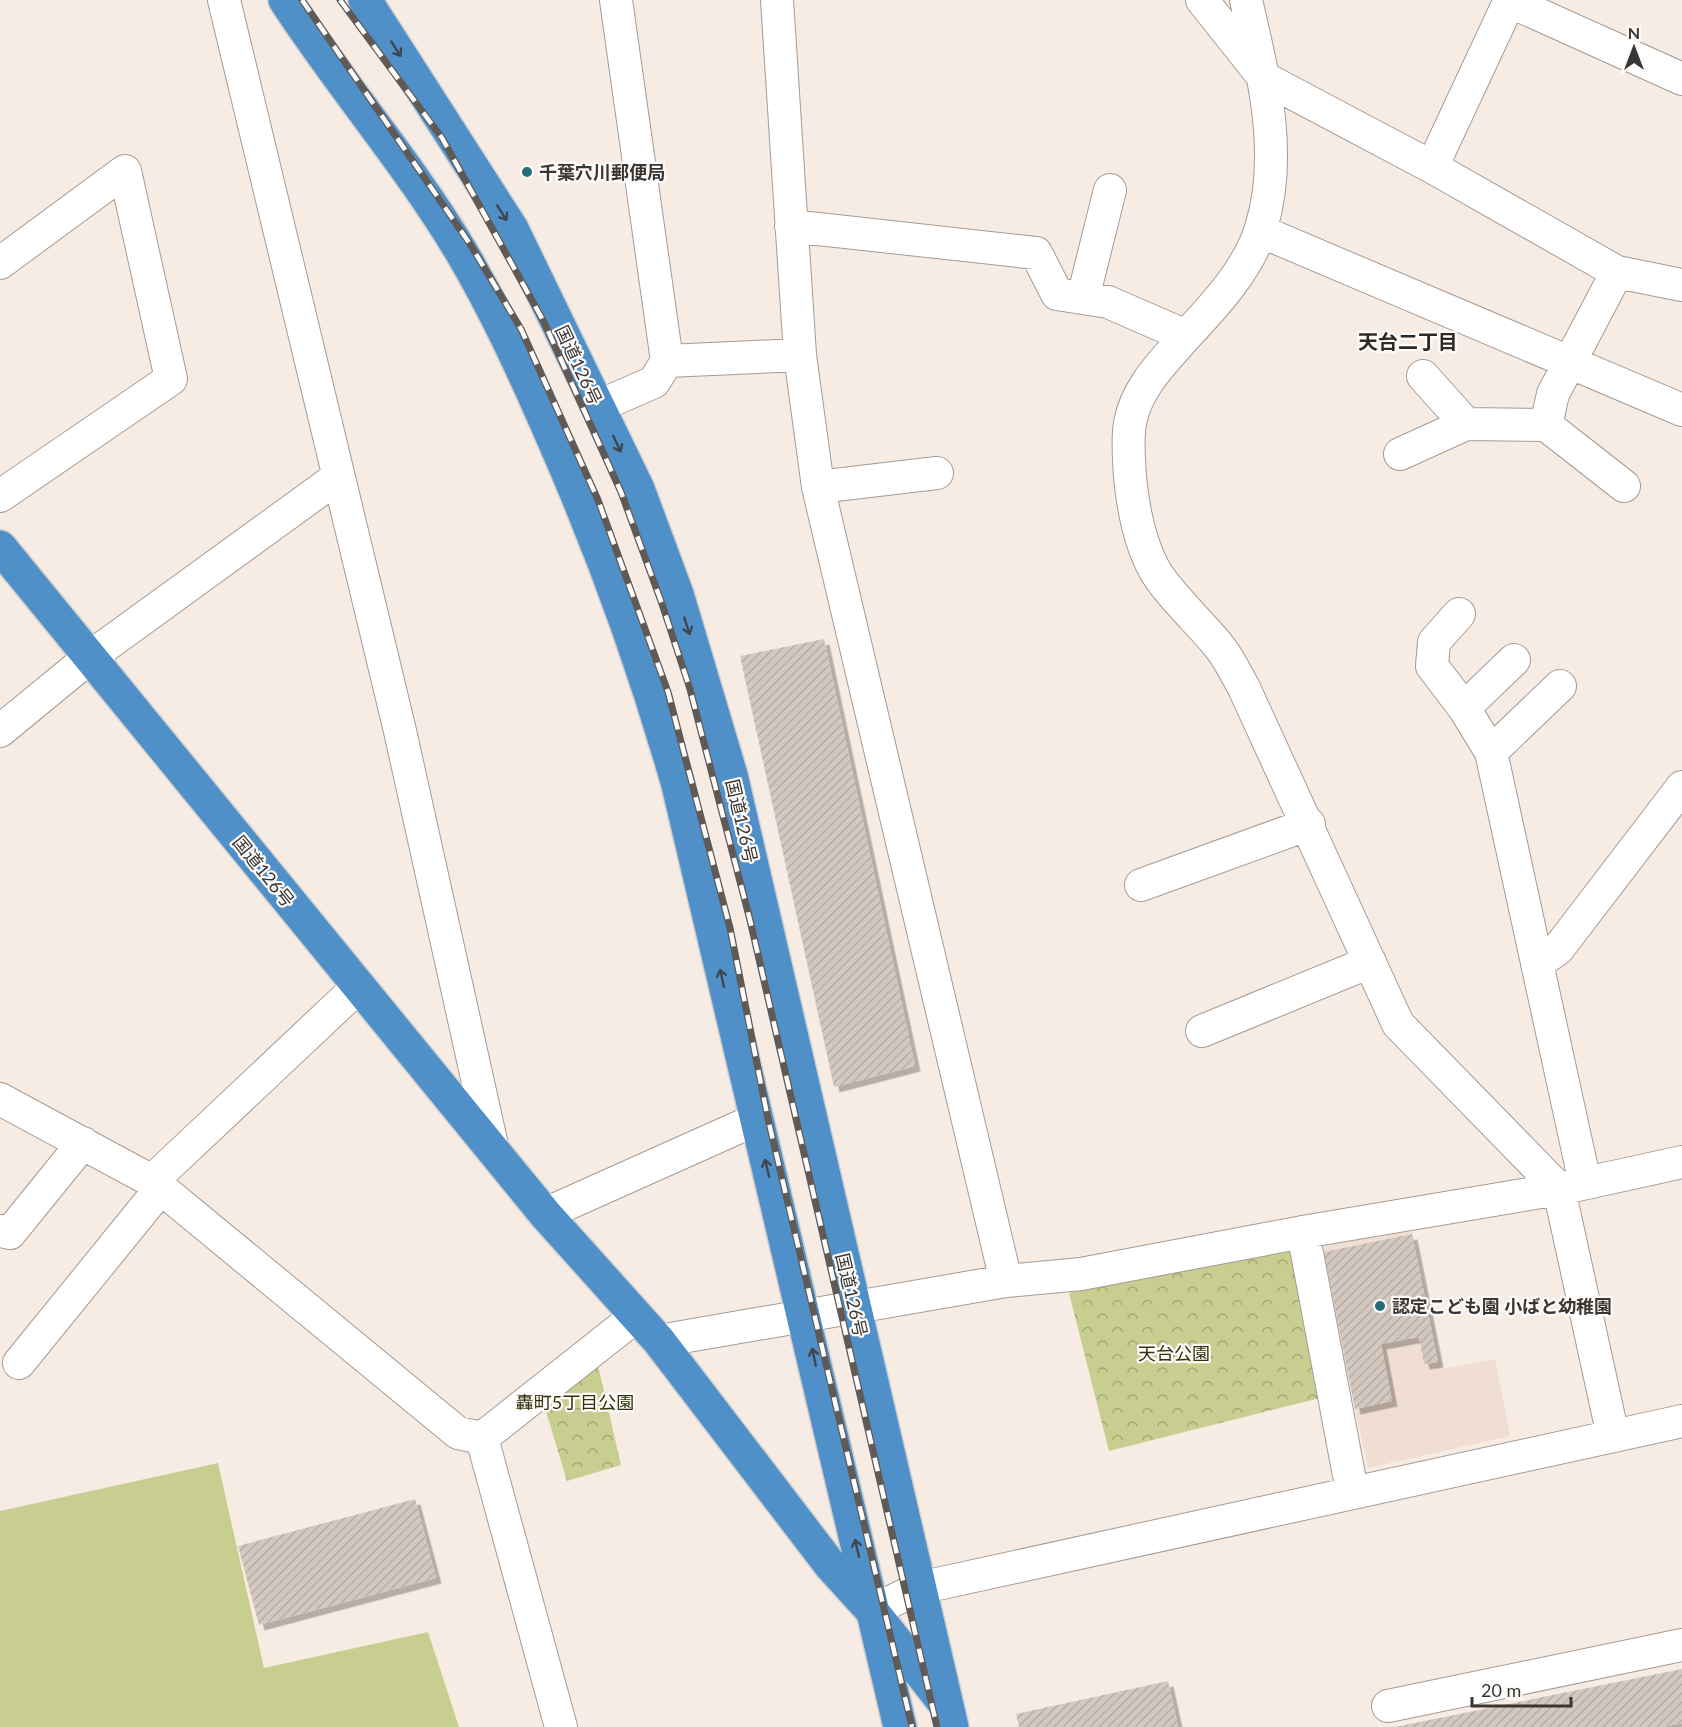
<svg xmlns="http://www.w3.org/2000/svg" width="1682" height="1727" font-family="Lato,'Noto Sans JP',sans-serif">
<style>
.built{fill:#f0ded2}
.grass{fill:#c8ce90}
.park{fill:url(#park-crowns)}
.building{fill:url(#building-hatch);filter:url(#shadow)}
.lines{fill:none;stroke-linecap:round;stroke-linejoin:round}
.minor-casing{stroke:#a59b94;stroke-width:34}
.highway-casing{stroke:#cfcfce;stroke-width:36}
.minor{stroke:#fff;stroke-width:32}
.highway{stroke:#5090c9;stroke-width:33}
.rail-casing{stroke:#605a56;stroke-width:7}
.rail{stroke:#fdfbfa;stroke-width:4.5;stroke-dasharray:14;stroke-linecap:butt}
.oneway{stroke:#3e4750}
.poi-dot{fill:#256d79;stroke:#fdfbfa;stroke-width:2}
.labels{text-anchor:middle;dominant-baseline:central;stroke-width:4.5;stroke-linejoin:round;paint-order:stroke}
.poi-label{font-size:18px;font-weight:bold;fill:#393532;stroke:#fdfbfa;text-anchor:start}
.street-label{font-size:18px;fill:#393532;stroke:#fdfbfa}
.park-label{font-size:18px;fill:#303208;stroke:#fdfbfa}
.neighbourhood-label{font-size:20px;font-weight:bold;fill:#302823;stroke:#fdfbfa}
</style>
<defs>
<pattern id="park-crowns" width="20" height="18" patternUnits="userSpaceOnUse" patternTransform="scale(1.5)"><rect width="20" height="18" fill="#c8ce90"/><path d="M2 6a3 3 0 1 1 6 0M12 15a3 3 0 1 1 6 0" fill="none" stroke="#a3a876"/></pattern>
<pattern id="building-hatch" width="6" height="6" patternUnits="userSpaceOnUse" patternTransform="scale(1.5)"><rect width="6" height="6" fill="#d4c9c1"/><path d="M-1 1l2-2M0 6l6-6M5 7l2-2" fill="none" stroke="#b7ada6"/></pattern>
<filter id="shadow"><feDropShadow dx="5.5" dy="5.5" stdDeviation="0" flood-color="#0004"/></filter>
</defs>
<rect width="100%" height="100%" fill="#f7ece4"/>
<path class="built" d="M1412,1231l30,138 53,-10 15,77 -142,32 -47,-215 5,-8z"/>
<path class="grass" d="M218,1463l46,205 164,-36 31,95h-459v-216z"/>
<path class="park" d="M1289,1249l12,12 19,137 -211,53 -40,-158z
M595,1352l26,113 -54,16 -28,-93z"/>
<path class="building" d="M824,639l91,427 -81,21 -94,-431z
M1412,1234l26,128 -14,2 -5,-27 -38,7 11,57 -37,8 -31,-157z
M415,1499l21,79 -177,47 -21,-79z
M1682,1669v54l-19,4h-268z
M1168,1681l10,46h-159l-3,-13z"/>
<g class="lines">
<defs>
<path id="minor" d="M224,0l176,731 93,419
M777,0l23,355 18,132 188,794
M1202,0l62,78 168,89 185,105 65,13
M1246,0c17,75 38,153 15,228 -12,41 -47,78 -75,108 -22,25 -50,52 -56,87 -3,17 -1,36 0,54 3,31 9,64 24,92 12,22 47,55 64,76 11,13 18,29 26,43l154,336 161,165 54,247
M1509,1l173,78
M1432,167l78,-167
M791,226l245,27 21,41 51,8 78,34
M1260,231l422,179
M0,263l125,-92 46,208 -171,117
M1083,298l27,-108
M667,361l133,-6
M1423,376l43,48
M599,406l55,-24 13,-21 -51,-361
M1546,425l78,61
M1400,454l66,-30 80,1 7,-31 64,-122
M818,487l119,-14
M1459,614l-25,28 -2,24 32,42 27,44 94,431
M1464,708l50,-48
M0,731l90,-74 248,-180
M1491,752l69,-66
M1141,885l168,-61
M1537,964l21,-15 124,-162
M1202,1031l168,-69
M0,1099l152,82 306,252 24,5
M152,1181l207,-195
M545,1214l210,-94
M0,1231l10,2 73,-90
M1303,1232l49,259
M659,1341l347,-60 75,-7 222,-42 256,-43 123,-27
M19,1363l142,-175
M872,1611l47,-23 763,-167
M1388,1706l294,-61
M561,1727l-79,-289 153,-121"/>
<path id="highway" d="M285,0c56,86 124,164 177,253 33,56 60,115 86,174 52,117 95,235 130,358l222,942
M365,0l147,229 126,260 39,105 54,181 221,952
M0,547l545,667 114,127 172,225 41,45 70,89"/>
</defs>
<use href="#minor" class="minor-casing"/>
<use href="#highway" class="highway-casing"/>
<use href="#minor" class="minor"/>
<use href="#highway" class="highway"/>
<defs>
<path id="rail" d="M302,0l168,244 51,85 77,171 70,192 62,236 38,191 144,608
M340,0l102,138 102,184 77,170 40,109 29,88 60,231 187,807"/>
</defs>
<use href="#rail" class="rail-casing"/>
<use href="#rail" class="rail"/>
</g>
<defs><path id="oneway-shaft" d="M-6 0H5M1.5-3L5.5 0L1.5 3" fill="none" stroke-width="1.6" stroke-linecap="round" stroke-linejoin="round" transform="scale(1.5)"/></defs>
<g class="oneway">
<use href="#oneway-shaft" transform="translate(396 49) rotate(57)"/>
<use href="#oneway-shaft" transform="translate(502 213) rotate(58)"/>
<use href="#oneway-shaft" transform="translate(617 444) rotate(65)"/>
<use href="#oneway-shaft" transform="translate(687 626) rotate(72)"/>
<use href="#oneway-shaft" transform="translate(722 978) rotate(-103)"/>
<use href="#oneway-shaft" transform="translate(767 1168) rotate(-104)"/>
<use href="#oneway-shaft" transform="translate(814 1357) rotate(-102)"/>
<use href="#oneway-shaft" transform="translate(857 1548) rotate(-103)"/>
</g>
<g class="poi-dot">
<circle cx="527" cy="172" r="6"/>
<circle cx="1380" cy="1306" r="6"/>
</g>
<g class="labels">
<g class="poi-label">
<text x="539" y="172">千葉穴川郵便局</text>
<text x="1392" y="1306">認定こども園 小ばと幼稚園</text>
</g>
<g class="street-label">
<text transform="translate(579 365) rotate(65)">国道126号</text>
<text transform="translate(742 821) rotate(77)">国道126号</text>
<text transform="translate(264 871) rotate(51)">国道126号</text>
<text transform="translate(852 1295) rotate(77)">国道126号</text>
</g>
<g class="park-label">
<text x="1174" y="1353">天台公園</text>
<text x="575" y="1402">轟町5丁目公園</text>
</g>
<g class="neighbourhood-label">
<text x="1408" y="341">天台二丁目</text>
</g>
</g>
<g transform="translate(1634 48)" stroke="#fdfbfa" stroke-width="4.5" paint-order="stroke">
<path d="M0-4.5L10 22L0 15L-10 22Z" fill="#393532"/>
<text y="-9" font-size="16" font-weight="bold" text-anchor="middle" fill="#393532">N</text>
</g>
<path d="M1472 1697v9h99v-9" fill="none" stroke="#393532" stroke-width="3"/>
<text x="1481" y="1697" font-size="18" fill="#393532" stroke="#fdfbfa" stroke-width="4.5" paint-order="stroke">20 m</text>
</svg>
